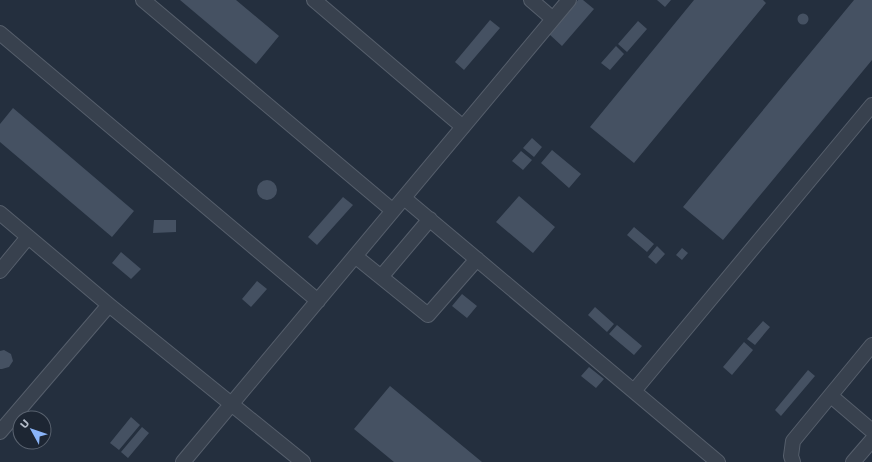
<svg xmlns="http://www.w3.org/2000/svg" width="872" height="462" font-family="'Work Sans',sans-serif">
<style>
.building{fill:#455162}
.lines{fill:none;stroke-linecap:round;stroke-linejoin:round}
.minor-casing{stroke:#565f6c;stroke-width:16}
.minor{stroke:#38414e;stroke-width:14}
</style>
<rect width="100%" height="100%" fill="#242f3e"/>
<path class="building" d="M180,0h56l43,36 -23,28z
M578,0h5l11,9 -32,37 -13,-12z
M657,0h14l-6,7z
M694,0h69l3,3 -132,160 -44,-36z
M854,0h18v60l-149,180 -40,-33z
M797.5 19a5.5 5.5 0 1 1 11 0a5.5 5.5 0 1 1-11 0Z
M490,20l10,8 -36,42 -9,-8z
M638,21l9,8 -20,23 -9,-8z
M616,46l8,8 -14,16 -9,-7z
M13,108l121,103 -22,26 -112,-95v-18z
M532,138l10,9 -8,10 -11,-9z
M552,150l29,24 -12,14 -28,-25z
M521,151l11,9 -9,10 -11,-9z
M257 190a10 10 0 1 1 20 0a10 10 0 1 1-20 0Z
M519,196l36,31 -22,26 -37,-31z
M343,197l10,8 -36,40 -9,-8z
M154,220h22v12l-23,1z
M634,227l20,17 -7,8 -20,-17z
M657,246l8,8 -9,10 -8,-7z
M682,248l6,5 -6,7 -6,-5z
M121,252l20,17 -10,10 -19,-16z
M257,281l10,8 -16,18 -9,-8z
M462,294l15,12 -10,12 -15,-12z
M595,307l19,17 -7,8 -19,-17z
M763,321l7,6 -15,18 -8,-6z
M617,325l25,21 -8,9 -25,-21z
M744,342l9,8 -21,25 -9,-8z
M4,350l7,4 2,7 -4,6 -7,2h-2v-18z
M589,367l15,12 -8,9 -15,-12z
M808,370l7,6 -34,40 -6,-6z
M390,386l92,76h-88l-40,-33z
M131,417l9,8 -21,25 -9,-7z
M142,427l7,6 -21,25 -7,-6z"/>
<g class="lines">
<defs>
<path id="minor" d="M143,0l249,210
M314,0l149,127
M531,0l22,19
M0,33l318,268
M404,198l314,264
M0,213l109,92 194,157
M355,256l73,59 49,-56
M0,271l28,-34
M381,277l49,-58
M634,391l238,-286
M831,396l41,35
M0,432l109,-127
M183,462l386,-462
M793,462l-2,-6 2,-15 79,-96
M853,462l19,-22"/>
</defs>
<use href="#minor" class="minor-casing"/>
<use href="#minor" class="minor"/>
</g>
<g transform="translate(32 430) rotate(310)"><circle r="19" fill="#1d2633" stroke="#59626f"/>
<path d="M0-3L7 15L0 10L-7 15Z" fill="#8ab4f8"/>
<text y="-6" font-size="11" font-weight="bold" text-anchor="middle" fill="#b4bcc9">U</text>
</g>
</svg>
